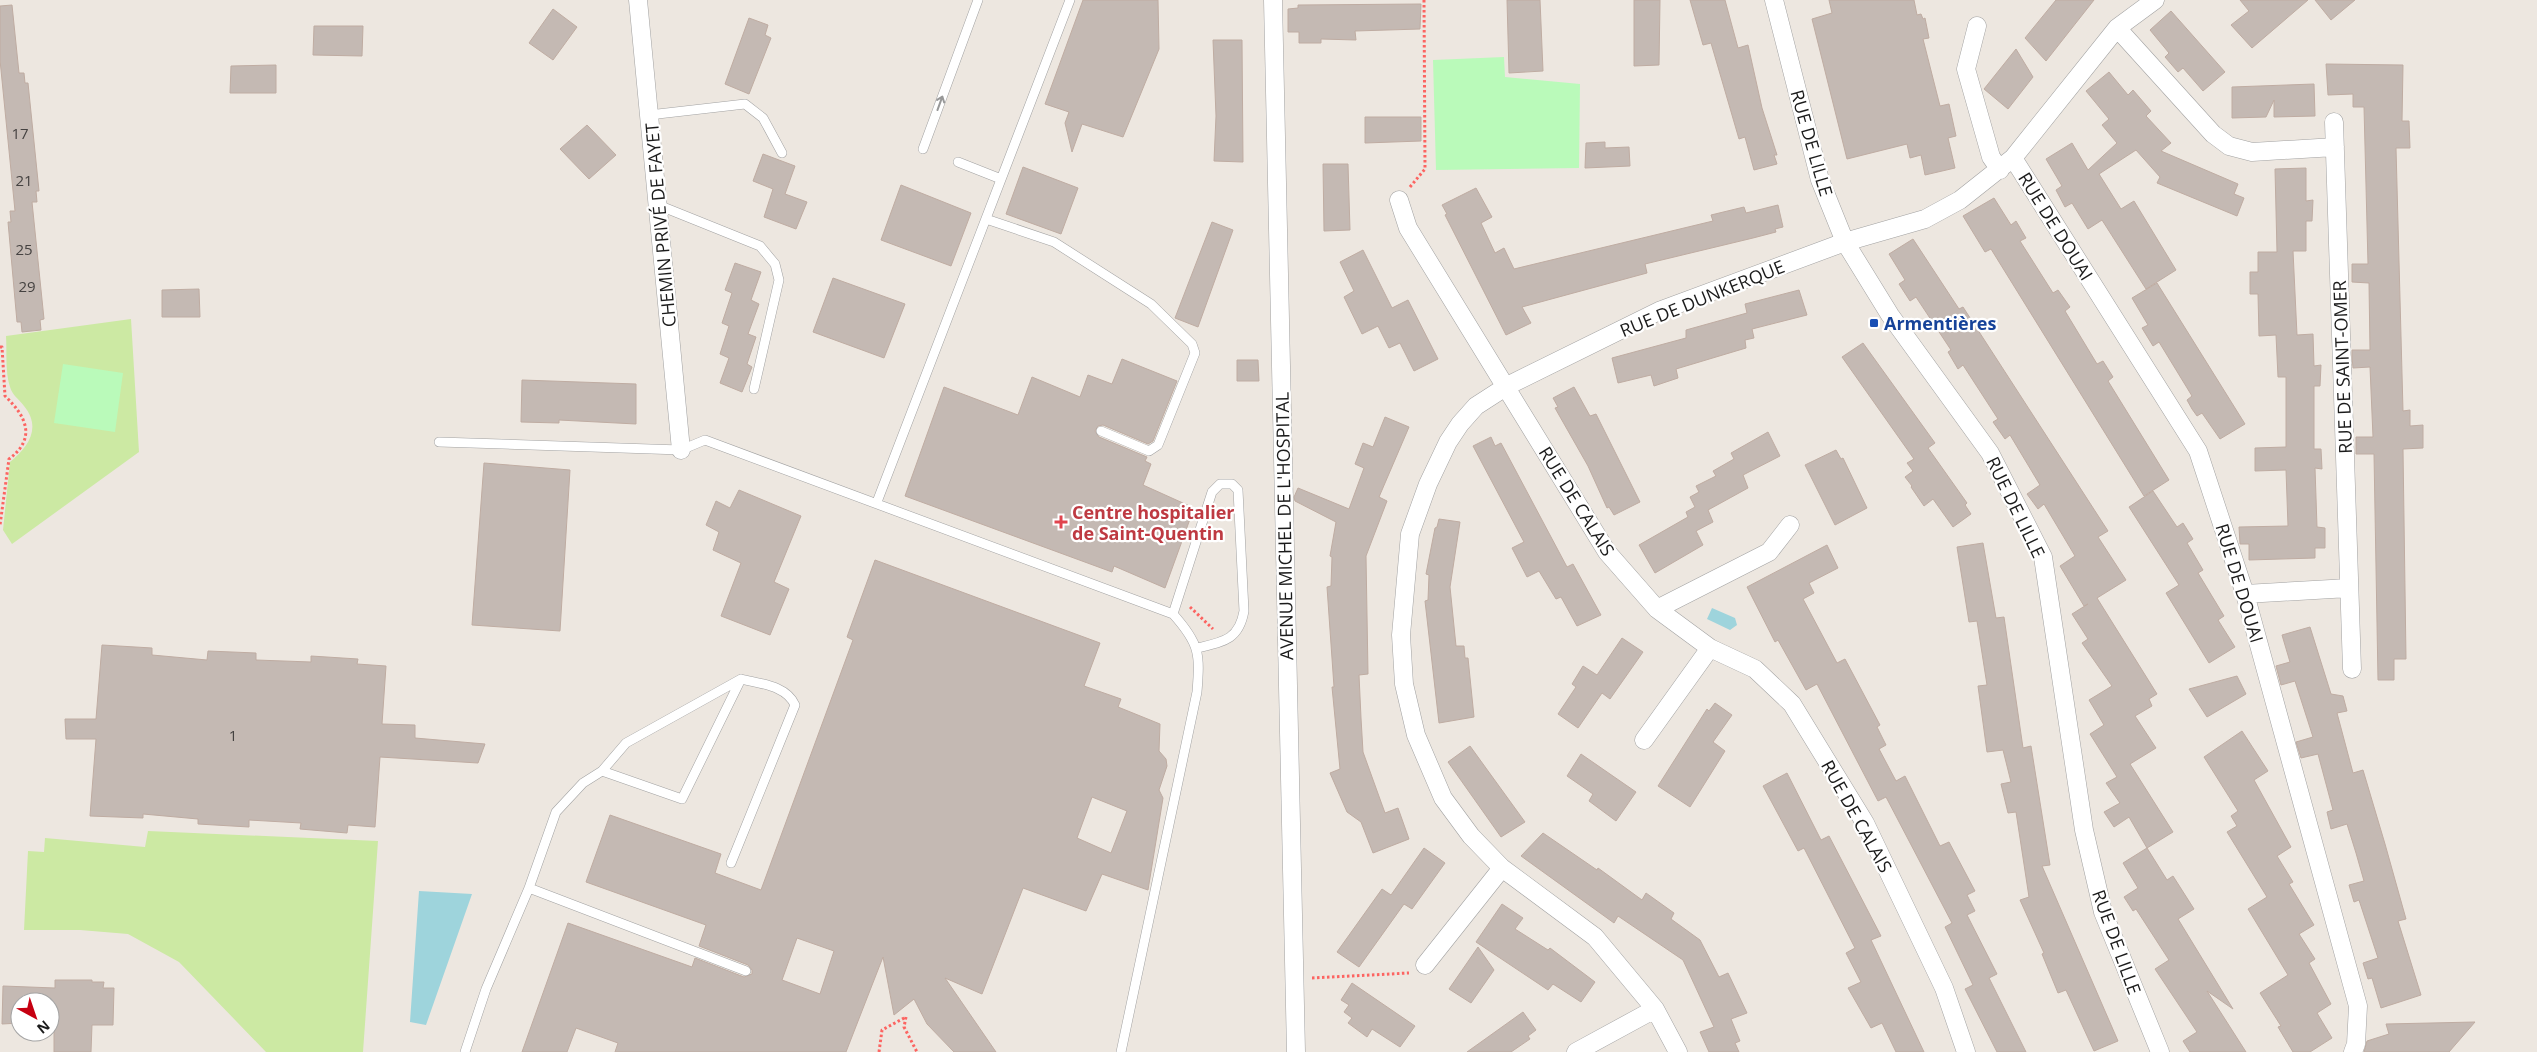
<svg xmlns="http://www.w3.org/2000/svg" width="2537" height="1052" font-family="'Open Sans',sans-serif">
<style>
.grass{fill:#cce9a3}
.park{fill:#bafaba}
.water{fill:#9ed4dc}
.building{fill:#c4b9b3;stroke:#bfaca2;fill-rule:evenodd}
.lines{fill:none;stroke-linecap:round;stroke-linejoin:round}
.lane-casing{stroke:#a2a2a2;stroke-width:10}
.street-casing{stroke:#a2a2a2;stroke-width:19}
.path{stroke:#fc6461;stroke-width:3;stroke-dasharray:2.5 2.5;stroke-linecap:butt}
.lane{stroke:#fff;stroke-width:9}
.street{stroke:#fff;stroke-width:18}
.oneway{stroke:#989898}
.transit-dot{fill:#1a4fb4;stroke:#fff;stroke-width:2}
.health-dot{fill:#e0444e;stroke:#fff;stroke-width:2}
.labels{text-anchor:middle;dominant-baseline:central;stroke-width:4.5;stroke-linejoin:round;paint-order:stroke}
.number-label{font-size:15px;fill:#454241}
.street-label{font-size:18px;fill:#1b1b1b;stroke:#fff}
.transit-label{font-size:18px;font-weight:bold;fill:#164399;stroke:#fff;text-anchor:start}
.health-label{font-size:18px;font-weight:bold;fill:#be3a42;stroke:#fff;text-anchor:start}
</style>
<rect width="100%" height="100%" fill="#ede7e0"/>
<path class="grass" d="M131,319l8,133 -127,92 -9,-14 7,-68c18,-15 32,-34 14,-56 -5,-7 -12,-11 -14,-19 -5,-15 -3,-36 -4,-51z
M148,831l230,10 -15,211h-97l-87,-90 -51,-28 -48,-4h-56l4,-79 16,1 1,-14 100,9z"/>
<path class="park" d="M1504,57l1,20 75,7 -1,84 -143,2 -3,-110z
M63,364l60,9 -8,59 -61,-9z"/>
<path class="water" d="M1712,608l23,10 2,7 -7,5 -23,-11z
M419,891l53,3 -46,131 -16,-3z"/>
<path class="building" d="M1083,0h75l1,49 -36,88 -41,-13 -10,28 -7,-29 4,-11 -24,-8z
M1507,0h33l3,71 -34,2z
M1634,0h26l-1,65 -25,1z
M1690,0h35l13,48 10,-3 14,63 15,47h-3l3,9 -23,6 -9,-33 -6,2 -28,-96 -8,2z
M1829,0h85l3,15 4,-1 2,5 2,-1 4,20 -6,1 17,67 9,-2 7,32 -8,2 7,30 -30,7 -4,-20 -11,3 -3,-14 -60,15 -35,-140 20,-6z
M2056,0h38l-48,61 -21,-23z
M2240,0h68l-56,48 -21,-23 18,-14z
M2315,0h40l-24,20z
M1421,4l-1,25 -65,2 1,9 -35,-1v4h-22v-11h-11v-23l10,-1v-3z
M12,5l7,68h5l1,10h3l11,108h-3l1,11h-5l12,117 -4,1 1,10 -19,2 -1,-10h-4l-9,-100h3l-1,-11h5l-15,-151v-54z
M553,9l24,18 -24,33 -24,-17z
M2171,11l54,61 -22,19 -20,-23 -5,4 -13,-15 4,-4 -19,-23z
M749,18l19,7 -3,10 6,3 -22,56 -24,-10z
M314,26h49l-1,30 -49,-1z
M1213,40h29l1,122 -29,-1 2,-45z
M2016,49l17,28 -25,32 -24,-20z
M2326,64l77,1 -1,56h7l1,27h-14l7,263 7,-1v16l13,-1v23l-20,1 3,210h-12v21h-16l-4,-226h-18v-17h17l-3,-70 -17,1 -1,-11v-7h18l-1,-67 -17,-1v-18h16l-4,-157h-11v-13l-25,1z
M276,65v28h-46l1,-27z
M2109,72l19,23 5,-5 18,21 -5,5 25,27 -10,8 77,33 -4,10 10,4 -7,18 -80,-33 3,-6 -24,-27 -37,24 22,35 13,-8 42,69 -30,19 -44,-69 -14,9 -16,-26 -7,4 -9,-17 6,-4 -16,-27 26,-16 16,27 29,-27 -15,-18 7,-6 -23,-28z
M2314,84l1,32 -41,1v-17l-8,17 -34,1v-31z
M1365,117h56v24l-56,2z
M587,125l29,30 -27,24 -29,-30z
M1605,142v6l24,-1 1,19 -45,2 1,-25z
M763,154l32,12 -10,28 22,8 -11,27 -32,-12 9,-28 -20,-8z
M1323,164h25l2,66 -26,1z
M1023,167l55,21 -17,46 -55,-20z
M2306,168v33l7,-1 -1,21h-6v30h-13l4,84 16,-1 1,32 7,-1 -1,21h-6v63h7l1,20 -7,-1 2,59 8,1v20h-10v10l-66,2v-16h-9l-1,-17 49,-1 -2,-56 -31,1v-23l31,-1v-70h-8l-2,-42 -17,1 -1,-42h-8v-22h8v-20h19l-2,-83z
M901,185l70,28 -20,53 -70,-26z
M1476,188l16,29 -11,6 14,30 9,-5 10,21 199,-48 -2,-6 33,-8 2,6 32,-8 5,22 -8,2 1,3 -23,6 -108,26 2,9 -125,34 9,16 -25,12 -61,-120 2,-1 -5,-9z
M1994,198l17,27 5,-4 10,17 -6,3 33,52 5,-3 12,17 -5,4 32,53 6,-3 10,16 -5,4 61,99 -25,16 -153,-247 -6,3 -22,-36z
M1212,222l21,8 -35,97 -23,-9z
M1913,239l46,70 4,-2 145,224 -10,6 28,43 -29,18 60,96 -8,5 3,7 -17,10 21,32 -26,16 43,68 -26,16 -18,-31 -15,10 -10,-15 16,-9 -14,-20 11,-6 -27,-43 14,-9 -15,-25 23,-14 -30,-43 6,-4 -16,-25 16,-10 -4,2 -24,-40 15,-10 -31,-52 -6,5 -11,-15 13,-9 -30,-50 -5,4 -12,-17 5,-3 -35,-54 -5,4 -10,-17 3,-2 -35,-53 -6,4 -11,-17 6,-4 -16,-26z
M1363,250l29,58 16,-8 30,59 -24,12 -14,-28 -11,5 -11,-22 -16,8 -18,-37 10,-6 -14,-29z
M735,263l26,9 -10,28 8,4 -11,30 8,3 -9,27 5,3 -10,25 -22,-9 9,-25 -9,-4 9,-28 -7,-3 10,-30 -7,-3z
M833,278l72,26 -21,54 -71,-26z
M2157,283l88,141 -25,15 -18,-26 -5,3 -5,-7 -5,-9 5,-4 -33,-54 -6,4 -11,-18 6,-3 -16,-27z
M199,289l1,28h-38v-27z
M1799,290l8,25 -55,14 2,9 -9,2 1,8 -70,21 2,9 -24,8 -3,-11 -33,8 -6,-25 74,-20v-8l61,-17 -2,-9z
M1863,343l72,100 -7,5 39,55 -2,2 6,9 -18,13 -20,-28 -9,7 -13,-19 1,-1 -7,-9 8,-6 -6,-8 7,-4 -72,-102z
M1122,359l55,22 -24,60 -5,3 -45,-19 -5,1 -3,5 4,6 48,20 -2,4 6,3 -8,21 51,23 -29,80 -51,-22 -2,6 -207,-76 39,-109 74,28 14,-38 48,20 8,-22 24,9z
M1237,360h21l1,21h-22z
M522,380l114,4v40l-77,-4v3l-38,-1z
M1574,387l16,29 6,-2 44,88 -26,13 -5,-8 -2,1 -19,-42 -33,-58 3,-1 -5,-9z
M1385,417l24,10 -30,70 8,4 -21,55 2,118 -9,1 2,43 2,34 22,61 13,-5 11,31 -36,14 -12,-31 -14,-10 -17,-39 10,-4 -8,-82h2l-7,-100 4,-1 1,-29 -2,-1 6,-34 -41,-21 -1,-4 4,-9 51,21 15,-41 -9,-4 8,-21 10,4z
M1768,432l12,24 -37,19 5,13 -40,22 5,12 -17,9 7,14 -48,28 -16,-28 49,-28 -2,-5 9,-5 -5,-10 9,-5 -3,-6 20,-10 -3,-5 21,-12 -3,-6z
M1491,437l4,9 6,-3 66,124 6,-3 28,51 -24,11 -16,-29 -5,2 -17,-28 -12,6 -15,-29 12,-6 -51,-96z
M1836,450l5,9 2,-1 24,50 -32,17 -30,-60z
M484,463l86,7 -10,161 -88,-6z
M739,490l62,26 -27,66 15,7 -19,46 -49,-19 20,-53 -28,-13 6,-18 -13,-7 10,-24 14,7z
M2153,491l24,36 6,-4 10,16 -6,4 16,27 -5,3 26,43 -6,4 17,27 -26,16 -43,-70 13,-8 -50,-78z
M1439,519l21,3 -10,65 6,59h8l1,12h3l6,59 -35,6 -14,-122 3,-1 1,-25 -3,-1 9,-46 2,-1z
M1983,543l13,75 8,-1 19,131 8,-2 19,119 -8,1 76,175 -24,10 -28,-61 -8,3 -16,-39 2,-1 -24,-53 9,-3 -13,-85 -8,1 -7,-29 10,-2 -8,-32 -16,2 -9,-66 9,-1 -10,-64 -8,1 -12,-75z
M1827,545l11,23 -29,15 5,10 -11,6 34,64 8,-4 35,66 -3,2 9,18 -7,4 17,32 9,-5 35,70 9,-4 26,49 -8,4 8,16 -8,4 30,59 -8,4 37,74h-29l-32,-63 8,-4 -28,-58 7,-4 -66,-126 -8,4 -61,-117 -11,6 -28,-50 -3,2 -28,-55z
M875,560l225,83 -16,43 37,13 -3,8 42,17 -1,27 7,8 1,7 -8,24 4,8 -15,92 -46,-16 -16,37 -63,-23 -41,106 -37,-16 51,74h-42l-27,-28 -13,-25 -20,16 -11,-58 -37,95h-231l3,-9 -42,-15 -9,24h-45l46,-129 124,44 3,-9 49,19 8,-3v-4l-4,-5 -49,-19 7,-21 -120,-43 24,-67 111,39 -6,19 46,17 92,-250 -6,-3zM1092,797l35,14 -16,42 -34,-15zM797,938l37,13 -14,43 -38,-14z
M2310,627l21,67 12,2 4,15 -10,2 16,60 10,-3 22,74 21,75 -8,2 23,74 -40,13 -9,-30 -4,1 -5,-16 15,-5 -19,-58 -5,2 -5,-17 15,-4 -8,-28 -9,-29 -16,5 -4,-17 6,-2 -15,-56 -17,4 -5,-16 17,-5 -18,-56 -14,4 -5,-19 14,-4 -8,-27z
M1622,638l21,14 -33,47 -8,-6 -24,35 -20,-14 18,-27 -4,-3 11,-18 14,9z
M102,645l50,3v7l55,5 1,-9 48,2v7l55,2v-6l47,3 -1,5 29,2 -4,58 33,1v13l70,6 -7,19 -98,-6 -5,70 -27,-2 -1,8 -47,-4 1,-6 -52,-3v7l-51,-3v-5l-55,-5v4l-53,-2 6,-77h-30l-1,-20h31z
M2237,676l9,18 -39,23 -18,-28z
M1715,703l17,12 -19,27 12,9 -35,56 -32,-21 49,-77 2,2z
M2242,731l26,40 -14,9 37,67 -14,9 16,26 -4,2 25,41 -15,9 16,25 -6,4 22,41 -14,9 15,25 -22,14h-17l-15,-25 3,-1 -21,-33 28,-18 -40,-66 19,-12 -40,-65 10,-6 -6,-10 7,-5 -34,-54z
M1470,746l55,76 -24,15 -53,-75z
M1581,754l55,38 -20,29 -27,-20 4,-7 -26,-18z
M1787,773l34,67 8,-4 52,100 -10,4 53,112h-28l-14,-29 -11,5 -23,-40 13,-6 -15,-29 9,-5 -51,-100 -6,3 -35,-65z
M1543,833l54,37 1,-2 44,32 4,-7 28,20 -3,6 29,21 19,37 9,-4 19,40 -16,6 9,22 -5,2 4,9h-30l-9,-20 14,-5 -31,-67 -65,-44 -4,7 -93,-67z
M1424,848l21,15 -33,46 -8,-5 -45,63 -22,-15 45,-63 9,6z
M2147,848l20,32 6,-4 21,33 -16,10 55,90 -26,-18 39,61h-56l-7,-11 14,-9 -42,-63 14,-9 -33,-51 -3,2 -9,-14 14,-9 -15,-25z
M1502,904l21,14 -8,11 33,21 2,-2 45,34 -14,20 -28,-18 -5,6 -72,-48z
M1478,947l16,23 -23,33 -22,-14z
M55,980h37v2h12l-1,6h11l-1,37h-21l-1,27h-37v-28h-4v-22h-30v21l-18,1 1,-38 52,2z
M1352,983l63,43 -15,21 -28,-18 -5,8 -19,-14 4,-5 -8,-6 5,-7 -8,-5z
M1523,1012l13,18 -8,6 2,3 -19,13h-44z
M2475,1022l-26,30h-85l3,-11 22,-7 -3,-10z"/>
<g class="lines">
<defs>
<path id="lane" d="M649,115l96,-11 18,14 19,35
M923,149l55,-149
M958,162l43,17
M658,205l102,41 15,18 4,16 -25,109
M986,219l68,23 97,62 41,40 3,9 -37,92 -9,6 -48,-20
M439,442l242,8 24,-10 468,174c27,30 27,40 24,78l-76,360
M877,502l193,-502
M1173,614l39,-122 8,-8h12l6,6 6,121c-5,29 -21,31 -47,37
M731,863l64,-158c-9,-20 -35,-21 -54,-26
M529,888l217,83
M465,1052l21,-63 43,-101 27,-76 27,-29 19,-12 24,-28 115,-64 -59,120 -80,-28"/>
<path id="street" d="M638,0l43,450
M1273,0l23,1052
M1774,0l46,180 25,62 45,73 100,138 53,104 41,273 19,82 57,140
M1977,26l-11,43 25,88 9,13
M2117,28l96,106 16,12 23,6 83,-5
M2334,122l18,547
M2013,158l185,293 47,143 113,412 -2,38 -3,8
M1399,200l9,28 199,324 50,57 53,39 45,21 37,35 73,119 79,165 22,64
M2245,594l104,-6
M1657,609l112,-57 21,-27
M1644,740l66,-92
M1425,965l77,-97
M1576,1052l79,-43
M1678,1052l-23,-43 -60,-72 -93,-69 -31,-32 -28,-38 -27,-63 -12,-51 -3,-49 9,-101 18,-50 20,-42 12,-18 16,-18 31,-20 152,-75 186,-69 80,-23 35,-19 53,-42 104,-130 38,-28"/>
</defs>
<use href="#lane" class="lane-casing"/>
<use href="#street" class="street-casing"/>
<path class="path" d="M1410,187l15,-18 -1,-169
M0,347h2l3,49c21,20 32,42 4,63l-9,66
M1190,607l23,22
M1312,978l97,-5
M906,1017l-2,10 13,25
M879,1052l3,-22 24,-13"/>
<use href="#lane" class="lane"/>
<use href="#street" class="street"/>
</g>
<defs><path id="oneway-shaft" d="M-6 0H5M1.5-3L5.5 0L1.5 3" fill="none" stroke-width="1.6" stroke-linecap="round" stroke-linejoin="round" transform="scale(1.25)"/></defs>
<use class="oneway" href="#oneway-shaft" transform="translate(940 103) rotate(-70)"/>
<rect class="transit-dot" x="1869" y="318" width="10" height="10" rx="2.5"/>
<path class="health-dot" d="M1058.5 514.5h5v5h5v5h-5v5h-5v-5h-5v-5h5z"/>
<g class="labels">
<g class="number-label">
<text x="20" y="133">17</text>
<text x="24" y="180">21</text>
<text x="24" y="249">25</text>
<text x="27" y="286">29</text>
<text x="233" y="735">1</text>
</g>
<g class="street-label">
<text transform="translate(1812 143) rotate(74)">RUE DE LILLE</text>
<text transform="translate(660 225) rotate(-95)">CHEMIN PRIVÉ DE FAYET</text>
<text transform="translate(2056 226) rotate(58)">RUE DE DOUAI</text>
<text transform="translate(1702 298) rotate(-22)">RUE DE DUNKERQUE</text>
<text transform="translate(2342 367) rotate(-92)">RUE DE SAINT-OMER</text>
<text transform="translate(1577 501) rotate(58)">RUE DE CALAIS</text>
<text transform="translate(2016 507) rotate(64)">RUE DE LILLE</text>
<text transform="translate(1284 526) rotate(-91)">AVENUE MICHEL DE L'HOSPITAL</text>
<text transform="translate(2240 583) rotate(73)">RUE DE DOUAI</text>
<text transform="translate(1857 816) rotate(61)">RUE DE CALAIS</text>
<text transform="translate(2117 942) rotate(70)">RUE DE LILLE</text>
</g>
<g class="transit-label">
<text x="1884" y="323">Armentières</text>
</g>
<g class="health-label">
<text x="1072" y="512">Centre hospitalier<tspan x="1072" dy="21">de Saint-Quentin</tspan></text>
</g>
</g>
<g transform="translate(35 1017) rotate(140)"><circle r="24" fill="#ffffff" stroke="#a4a4a4"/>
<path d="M0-4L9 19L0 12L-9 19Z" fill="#c60011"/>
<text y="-8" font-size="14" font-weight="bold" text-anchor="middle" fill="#1b1b1b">N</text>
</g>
</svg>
